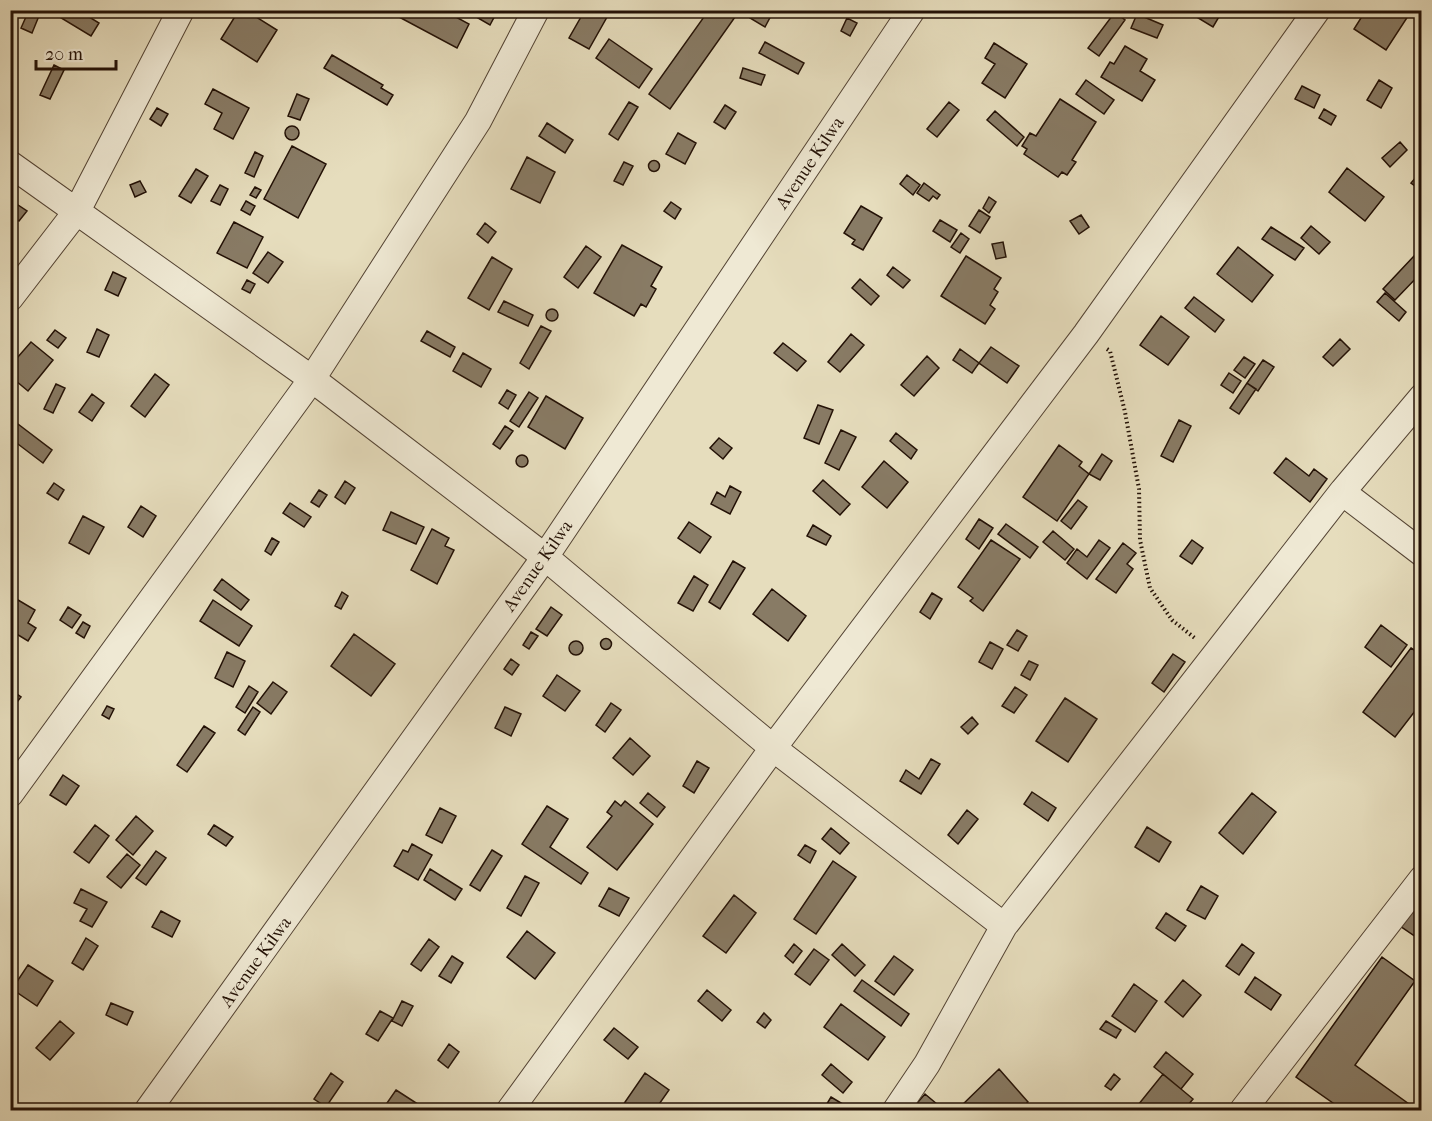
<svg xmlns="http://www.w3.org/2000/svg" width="1432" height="1121" font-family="'IM FELL French Canon',serif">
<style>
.building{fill:#887b65;stroke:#231106;stroke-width:1.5}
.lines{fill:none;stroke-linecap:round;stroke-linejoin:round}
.street-casing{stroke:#544434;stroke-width:28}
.path{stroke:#231106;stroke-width:4;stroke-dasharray:1.5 3;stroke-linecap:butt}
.street{stroke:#efe9d4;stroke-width:26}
.labels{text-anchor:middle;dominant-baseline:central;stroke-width:4.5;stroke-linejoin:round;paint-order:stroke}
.street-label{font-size:18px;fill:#231106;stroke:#efe9d4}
</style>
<rect width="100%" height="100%" fill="#e6ddbd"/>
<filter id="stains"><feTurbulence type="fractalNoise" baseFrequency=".00333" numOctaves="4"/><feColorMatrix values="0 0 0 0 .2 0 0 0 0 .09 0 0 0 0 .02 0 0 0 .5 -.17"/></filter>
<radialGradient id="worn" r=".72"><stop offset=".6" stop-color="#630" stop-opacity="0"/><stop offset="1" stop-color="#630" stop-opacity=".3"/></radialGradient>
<path class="building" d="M29,10l12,1 -9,22 -11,-5z
M48,10h30l21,13 -8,13z
M239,10h6l32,20 -20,32 -36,-23z
M386,10h57l26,14 -12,24z
M473,10h25l-8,15 -19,-11z
M585,10h26l-22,39 -20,-11z
M695,10h45l-70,99 -21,-15 55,-77z
M755,10h19l-9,17 -15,-9z
M1185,10h38l-10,17z
M1366,10h46l-26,40 -32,-21z
M1115,12l10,8 -26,36 -11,-8z
M1137,14l26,11 -6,13 -26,-10z
M847,18l10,5 -7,13 -9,-5z
M609,39l43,30 -13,19 -43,-30z
M765,42l39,21 -6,11 -39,-21z
M994,43l33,21 -22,34 -23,-15 13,-19 -10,-6z
M1125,46l22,13 -7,12 15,9 -13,21 -41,-24 9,-15 4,2z
M332,55l51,30 -2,3 12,7 -6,10 -63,-37z
M54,65l10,5 -14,29 -10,-4z
M743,68l22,7 -4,10 -21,-7z
M1086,80l28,20 -10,14 -28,-20z
M1379,80l13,8 -11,20 -14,-8z
M1302,86l18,9 -6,13 -19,-9z
M213,89l36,19 -16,31 -19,-10 8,-16 -17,-9z
M297,94l12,5 -9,21 -12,-4z
M1060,99l36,23 -24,38 4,2 -9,13 -5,-3 -4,5 -34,-23 3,-5 -5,-3 8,-13 6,3z
M629,102l9,5 -20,33 -9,-6z
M949,102l10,8 -22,27 -10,-8z
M725,105l11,7 -11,17 -11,-7z
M157,108l11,6 -7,12 -11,-7z
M1324,109l12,7 -5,9 -12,-7z
M995,111l29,26 -7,9 -30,-26z
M547,123l26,17 -8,13 -26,-17z
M285 133a7 7 0 1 1 14 0a7 7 0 1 1-14 0Z
M678,133l18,10 -11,21 -19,-10z
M1400,142l7,8 -17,17 -8,-9z
M292,146l34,18 -28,54 -34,-19z
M255,152l8,4 -9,21 -9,-4z
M527,157l28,15 -15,31 -29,-14z
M648.5 166a5.5 5.5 0 1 1 11 0a5.5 5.5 0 1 1-11 0Z
M624,162l9,4 -10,19 -9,-4z
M1347,168l37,29 -19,24 -36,-29z
M196,169l12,7 -17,27 -12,-7z
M1422,170v21l-11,-8z
M907,175l13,10 -7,10 -13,-11z
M140,181l6,11 -11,5 -5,-12z
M924,183l16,12 -3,4 -4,-3 -4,5 -12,-8z
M220,185l8,4 -8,16 -9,-4z
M255,187l6,3 -5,8 -6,-3z
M989,197l7,5 -7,11 -6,-5z
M12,201l15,10 -8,10 -9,-6v-11z
M246,201l9,5 -5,9 -9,-5z
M671,202l10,7 -6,10 -11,-8z
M861,206l21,12 -19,32 -11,-6 3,-4 -11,-7z
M979,210l11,7 -10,16 -11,-7z
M1081,215l8,12 -10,7 -9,-13z
M940,220l17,10 -7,12 -17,-11z
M234,222l29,15 -16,31 -30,-15z
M485,223l11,9 -8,11 -11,-9z
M1311,226l19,16 -11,12 -18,-16z
M1271,227l33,21 -9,12 -33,-21z
M961,233l8,6 -9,14 -9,-6z
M1003,242l3,15 -10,2 -4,-15z
M622,245l40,22 -11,19 5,3 -10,18 -5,-3 -7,12 -40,-23z
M586,246l15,11 -23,31 -14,-11z
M1238,247l35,28 -21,27 -35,-28z
M268,252l15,10 -15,21 -15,-10z
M966,256l35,22 -7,11 4,3 -8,13 5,4 -10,15 -44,-28z
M1414,256l8,7v9l-27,28 -12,-11z
M492,257l20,12 -23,41 -21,-12z
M893,267l17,13 -7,8 -16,-13z
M113,272l13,6 -8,18 -13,-6z
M860,279l19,17 -8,9 -19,-17z
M247,280l8,4 -5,9 -8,-4z
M1385,293l21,19 -7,9 -22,-19z
M1194,297l30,23 -9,12 -30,-24z
M504,301l29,14 -5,11 -30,-14z
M546 315a6 6 0 1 1 12 0a6 6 0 1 1-12 0Z
M1161,316l28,21 -21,28 -28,-20z
M541,326l10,5 -22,38 -9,-6z
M97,329l12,6 -10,22 -12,-5z
M55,330l11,8 -8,10 -11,-8z
M427,331l28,16 -5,10 -29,-16z
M851,334l13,11 -24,27 -12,-10z
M1340,339l10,10 -17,17 -10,-9z
M31,342l22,18 -25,31 -18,-15v-10z
M783,343l23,18 -9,10 -23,-18z
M991,347l28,19 -12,17 -28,-20z
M960,349l19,14 -7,10 -19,-13z
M463,353l28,16 -10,18 -28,-16z
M927,356l12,12 -25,28 -13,-11z
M1244,357l11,7 -10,14 -11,-8z
M1263,360l11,7 -16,24 -11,-8z
M1229,373l12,8 -8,12 -12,-8z
M155,374l14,11 -24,32 -14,-11z
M1247,383l9,6 -17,25 -9,-6z
M56,384l9,4 -12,25 -9,-4z
M507,390l9,5 -8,14 -9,-6z
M529,392l9,6 -19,29 -9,-6z
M92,394l12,9 -12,18 -13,-9z
M546,396l37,22 -18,31 -37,-22z
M818,405l15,5 -14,34 -15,-6z
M1179,420l12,6 -18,36 -12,-6z
M14,421l38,29 -9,13 -33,-25v-12z
M505,426l8,5 -13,18 -7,-5z
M841,430l15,7 -17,33 -14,-7z
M896,433l21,17 -6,9 -21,-18z
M719,438l13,10 -9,11 -13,-11z
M1059,445l23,17 -3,4 10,8 -32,47 -34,-24z
M1102,454l10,7 -12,19 -11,-6z
M516 461a6 6 0 1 1 12 0a6 6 0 1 1-12 0Z
M1286,458l23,18 5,-7 13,10 -17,23 -36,-29z
M884,461l24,21 -21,26 -25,-21z
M823,480l27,24 -10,11 -27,-24z
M345,481l10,7 -10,16 -10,-7z
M54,483l10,7 -6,10 -11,-7z
M730,486l11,6 -11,22 -19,-10 6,-12 8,5z
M319,490l8,5 -8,12 -8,-5z
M1078,500l9,7 -16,22 -10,-8z
M290,503l21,14 -7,10 -21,-14z
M141,506l15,10 -13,21 -15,-10z
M391,512l33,15 -8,17 -33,-14z
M83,516l21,11 -15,27 -20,-11z
M979,519l14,9 -14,21 -13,-10z
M689,522l22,15 -11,16 -22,-15z
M1006,524l32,23 -8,11 -32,-24z
M813,525l18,11 -5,9 -19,-9z
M432,529l17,9 -4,8 9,4 -17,34 -26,-14z
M1053,531l21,18 -9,11 -22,-18z
M272,538l7,4 -8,13 -6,-4z
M991,540l29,19 -37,52 -13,-10 3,-3 -15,-11z
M1099,540l11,8 -23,31 -20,-16 10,-14 10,8z
M1192,540l11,8 -11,16 -12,-8z
M1123,543l13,10 -9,11 6,5 -17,24 -20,-14z
M733,561l12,7 -25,41 -11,-7z
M694,576l14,9 -15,26 -15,-8z
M222,579l27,21 -8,10 -27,-20z
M772,589l34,27 -18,25 -35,-27z
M342,592l6,4 -7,13 -6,-3z
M932,593l10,6 -12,20 -10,-7z
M13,597l22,13 -7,13 8,5 -8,13 -18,-11v-29z
M213,600l39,26 -13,20 -39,-25z
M68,607l13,8 -9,13 -12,-8z
M551,607l11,8 -15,21 -11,-7z
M83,622l7,4 -6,12 -8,-5z
M1381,625l26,20 -16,22 -26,-20z
M1017,630l10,6 -9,15 -11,-6z
M531,632l7,4 -9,13 -6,-4z
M354,634l41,30 -24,32 -40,-30z
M600.5 644a5.5 5.5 0 1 1 11 0a5.5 5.5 0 1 1-11 0Z
M569 648a7 7 0 1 1 14 0a7 7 0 1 1-14 0Z
M990,642l13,7 -11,20 -13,-7z
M1411,648l11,7v47l-27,35 -32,-25z
M227,652l18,9 -12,26 -18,-9z
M1173,654l12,8 -21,30 -12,-9z
M511,659l8,6 -7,10 -8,-6z
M1029,661l9,4 -8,15 -9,-5z
M557,675l23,16 -15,20 -22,-15z
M273,682l14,10 -16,22 -14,-11z
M249,686l9,6 -13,21 -9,-6z
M1015,687l12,8 -13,18 -12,-7z
M10,689l11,8 -11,14z
M1065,698l32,21 -29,43 -32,-21z
M611,703l10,7 -16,22 -9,-7z
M107,706l7,3 -5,10 -7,-4z
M253,707l7,5 -15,23 -7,-5z
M505,707l16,7 -10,22 -16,-8z
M972,717l6,7 -10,10 -7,-7z
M204,726l11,7 -28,39 -10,-7z
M630,738l20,18 -17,19 -20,-17z
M931,759l9,5 -19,30 -21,-13 6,-11 13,9z
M697,761l12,7 -15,25 -11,-7z
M63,775l16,11 -13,19 -16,-10z
M1032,792l24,16 -8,13 -24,-17z
M648,793l17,14 -8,10 -17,-14z
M1252,793l24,19 -33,42 -24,-21z
M615,801l6,5 4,-5 28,23 -36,46 -30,-23 25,-31 -5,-4z
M547,806l21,13 -18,28 38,26 -7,11 -59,-40z
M440,808l16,8 -14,27 -16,-8z
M967,810l11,9 -20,25 -10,-9z
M136,816l17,15 -20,24 -17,-15z
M95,825l14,11 -20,27 -15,-11z
M214,825l19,12 -7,9 -18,-12z
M1147,827l24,15 -12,20 -24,-15z
M831,828l18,15 -9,11 -18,-15z
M412,844l20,11 -14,25 -24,-14 9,-16 5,2z
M805,845l11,6 -6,12 -12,-8z
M492,850l10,6 -22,35 -10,-6z
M156,851l10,7 -20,27 -10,-7z
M127,854l13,11 -19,23 -14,-11z
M833,861l23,16 -40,57 -22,-15z
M430,869l32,20 -7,11 -31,-20z
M525,876l14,7 -18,33 -14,-8z
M1201,886l17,10 -13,23 -18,-9z
M609,888l20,10 -10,18 -20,-10z
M81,889l26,13 -15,25 -12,-6 7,-12 -13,-6z
M734,895l22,18 -30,40 -23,-17z
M1422,896v45l-22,-15z
M161,911l19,10 -8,16 -20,-10z
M1166,913l20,13 -11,15 -19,-13z
M527,931l28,22 -20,26 -28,-22z
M86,938l12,8 -15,24 -11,-7z
M429,939l10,8 -18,24 -10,-7z
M794,944l8,7 -9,12 -8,-7z
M842,944l23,21 -10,11 -23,-21z
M1242,944l12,9 -15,22 -13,-9z
M814,949l15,11 -19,25 -15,-11z
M452,956l11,7 -12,20 -12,-7z
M894,956l19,14 -19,25 -19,-14z
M1382,957l33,24 -60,84 61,44 -73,1 -47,-33z
M28,965l25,16 -16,25 -25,-17z
M1255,977l26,18 -10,15 -26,-18z
M862,980l47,34 -8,12 -47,-35z
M1183,980l18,15 -18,22 -18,-15z
M1134,984l23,17 -22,31 -23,-16z
M707,990l24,20 -9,11 -24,-20z
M402,1001l11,5 -11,20 -10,-5z
M111,1003l22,9 -6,13 -21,-10z
M841,1004l44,33 -17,23 -44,-33z
M380,1011l13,7 -15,23 -12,-7z
M764,1013l7,7 -6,8 -8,-6z
M60,1021l14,12 -24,27 -14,-12z
M1106,1021l15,9 -5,8 -16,-9z
M614,1028l24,19 -10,12 -24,-19z
M449,1044l10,8 -11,16 -10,-8z
M1166,1052l27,22 -12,15 -27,-22z
M831,1064l21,18 -9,11 -21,-18z
M999,1069l29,33 -9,8h-62z
M331,1073l12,9 -17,25 -12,-8z
M645,1073l24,17 -14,20h-23l-9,-5z
M1114,1074l6,5 -9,11 -6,-4z
M1163,1074l30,25 -9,11h-50z
M396,1090l28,18 -1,2h-25l-11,-7z
M925,1094l19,16h-33z
M831,1097l15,9 -3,4h-12l-6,-3z"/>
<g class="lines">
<defs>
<path id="street" d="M10,164l302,215 233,178 228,191 231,178
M10,298l67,-87 104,-201
M1342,492l80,61
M10,794l302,-415 166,-258 58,-111
M148,1110l397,-553 367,-547
M510,1110l263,-362 313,-414 231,-324
M896,1110l31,-46 77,-138 338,-434 80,-95
M1243,1110l179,-231"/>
</defs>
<use href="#street" class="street-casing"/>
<path class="path" d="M1107,349l3,2 15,61 14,77 1,51 10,48 22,32 24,19"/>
<use href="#street" class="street"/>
</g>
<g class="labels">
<g class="street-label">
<text transform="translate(810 163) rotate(-56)">Avenue Kilwa</text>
<text transform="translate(538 566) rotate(-55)">Avenue Kilwa</text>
<text transform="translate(256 962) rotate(-54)">Avenue Kilwa</text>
</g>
</g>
<rect width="1432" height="1121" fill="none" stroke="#e6ddbd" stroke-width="36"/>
<rect x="12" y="12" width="1408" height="1097" fill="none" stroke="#231106" stroke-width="3"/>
<rect x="18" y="18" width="1396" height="1085" fill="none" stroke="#231106" stroke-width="1.5"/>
<path d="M36 60v9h80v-9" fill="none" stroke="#231106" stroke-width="3"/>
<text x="45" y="60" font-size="18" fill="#231106" stroke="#efe9d4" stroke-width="4.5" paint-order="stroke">20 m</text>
<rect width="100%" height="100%" filter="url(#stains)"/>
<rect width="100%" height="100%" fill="url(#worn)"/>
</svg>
